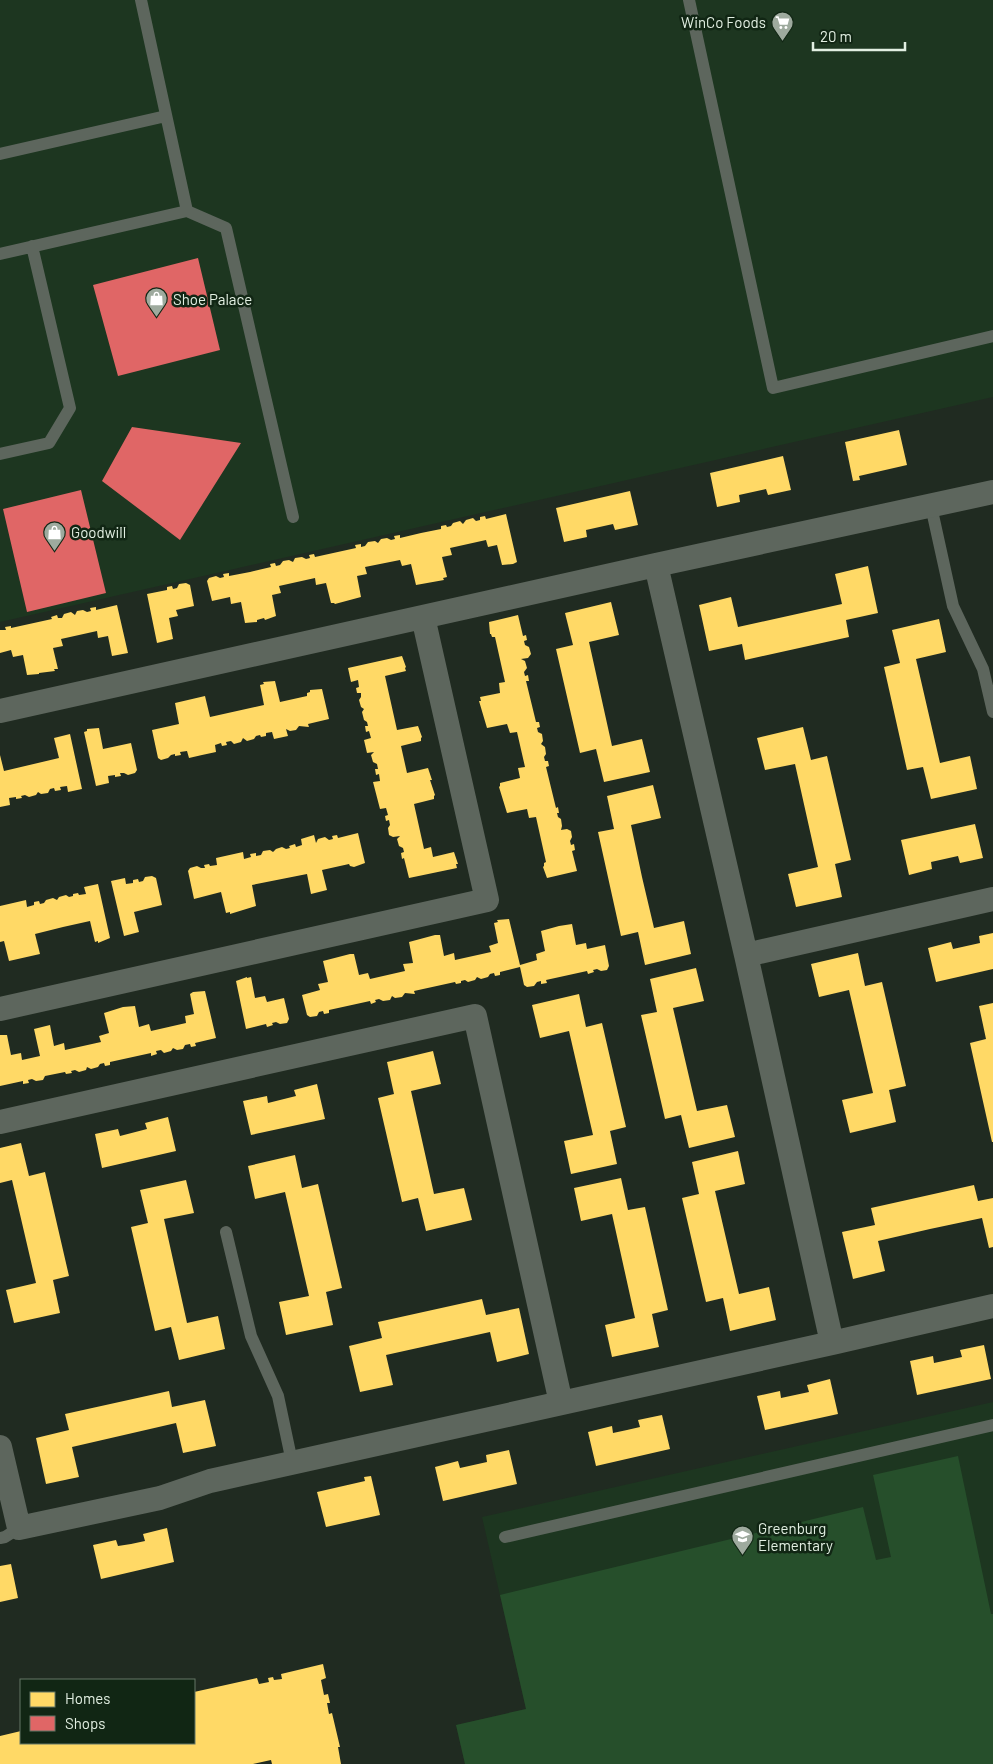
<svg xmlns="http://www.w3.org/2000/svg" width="993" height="1764" font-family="Barlow,sans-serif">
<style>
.built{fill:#1d3620}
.green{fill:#264f2b}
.homes{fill:#ffd966}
.shops{fill:#e06666}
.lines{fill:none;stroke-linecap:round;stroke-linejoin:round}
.service{stroke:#5d665d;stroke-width:12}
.minor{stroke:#5d665d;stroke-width:24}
.labels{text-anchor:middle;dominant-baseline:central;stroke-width:5;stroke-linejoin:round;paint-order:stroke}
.poi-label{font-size:15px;fill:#e2efe2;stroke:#112614;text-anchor:start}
</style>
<rect width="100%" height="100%" fill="#202b21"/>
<path class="built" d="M0,0h993v397l-993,225z
M993,1402v362h-528l-9,-39 70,-16 -44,-192z"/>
<path class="green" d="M958,1456l33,158h2v150h-528l-9,-39 70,-16 -26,-114 363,-88 13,53 15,-3 -18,-82z"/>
<path class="homes" d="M899,430l8,35 -48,11 1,4 -7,1 -8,-39z
M783,456l8,34 -23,5 -2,-6 -27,6 1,7 -23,5 -7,-34z
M630,491l8,34 -23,5 -2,-6 -27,6 1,7 -23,5 -8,-34z
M506,514l11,48 -4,2 -11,1 -5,-20 -9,2 -2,-7 -36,8 2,7 -10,2 5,20 -4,1 1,2 -28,5 -5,-21 -9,2 -2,-6 -35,7 2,7 -10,2 4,21 -26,7 -1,-1h-3l-5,-20 -10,2 -1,-7 -36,8 2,7 -9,2 4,21 -11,4 -1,-2 -7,2v2l-12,1 -4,-21 -10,2 -1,-7 -18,4 -5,-20 2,-3 7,-2 4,2 4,-1 -1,-3 6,-1v3l21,-4 21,-5 -1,-3 5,-1 1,3 4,-1 3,-4 6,-1 4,2 2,-4 7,-1 4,2 4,-1 -1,-3 5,-1 1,3 41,-9 -1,-3 6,-1v3l4,-1 3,-4 7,-1 3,2 3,-4 6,-1 4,2 4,-1 -1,-3 6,-1v3l21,-5 20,-4v-3l5,-1 1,2 4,-1 2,-3 7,-2 3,3 3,-4 7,-2 3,3 4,-1v-3l5,-1 1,3z
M868,566l10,47 -32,7 3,17 -104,23 -3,-16 -33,7 -10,-46 32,-8 7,30 104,-23 -7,-30z
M186,583l4,2 4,21 -18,4 2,6 -9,2 4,21 -16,4 -10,-49 20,-4v-3l5,-1 1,3 4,-1 2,-4z
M611,602l8,33 -30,7 23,104 30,-7 8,33 -46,10 -8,-33 -16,4 -24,-104 17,-4 -8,-32z
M117,605l11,48 -16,3 -4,-20 -10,2 -1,-7 -36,8 2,7 -10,2 5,21h-4l1,2 -16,2v1l-12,1 -4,-20 -10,2 -2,-7 -11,3v-23h6l-1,-3 6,-1v2l41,-9 -1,-2 6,-2 1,3h4l2,-4 7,-2 4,3 2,-4 6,-1 4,2 4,-1 -1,-3 6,-1v3z
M518,615l5,21 3,-1 1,5 -3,1 1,4 4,2 2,7 -3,4 -7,1 4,2 2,7 -3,4 1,4 3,-1 1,6h-3l10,41h3l1,5 -3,1 1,4 4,2 1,7 -2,3 4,3 1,7 -2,3 1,4h3l1,5 -3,1 10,41 2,-1 1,6h-2l1,4 3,2 1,7 -1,4 6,-1 4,2 1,6 -2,4 1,4 3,-1 1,6 -3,1 5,20 -30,7 -4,-11 1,-1v-3l2,-1 -10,-45 -7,1 -2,-9 -20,4 -8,-26 1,-1v-3l20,-5 -2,-10 7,-1 -8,-35 -7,1 -3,-9 -20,4 -8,-27h2l-1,-4 20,-4 -1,-10 6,-1 -10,-45h-3l-1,-3h-1l-1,-12z
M939,619l7,33 -30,7 24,104 30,-7 7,33 -46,10 -8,-32 -16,3 -23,-103 16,-4 -8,-33z
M402,656l4,11 -1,1 1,3 -21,5 12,54 21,-4 4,11 -1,1v3l-20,5 6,27 21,-5 4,12h-2l5,15 -1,1v3l-20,5 10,45 7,-2 2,10 21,-5 4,12h-2l1,4 -48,10 -5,-20 -2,1 -1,-6 3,-1 -1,-4 -4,-2 -2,-7 3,-3 -7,1 -4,-2 -1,-7 2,-3 -1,-5 -3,1 -1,-5 3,-1 -2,-7 -6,1 -7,-27 7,-1 -1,-7 -3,1 -1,-6h3l-1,-5 -4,-2 -2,-7 3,-3 -7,1 -3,-13 7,-2 -2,-7 -3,1 -1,-6h3l-1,-4 -3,-2 -2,-8 2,-3 -3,-2 -2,-7 2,-3v-4h-4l-1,-5 3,-1 -1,-7 -7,2 -3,-14z
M275,681l5,21 27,-6v-3l3,-1v-2l12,-1 7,30 -21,5 1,3 -10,-1 -3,4 -6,1 -4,-2 2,7 -14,3 -2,-7 -6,1v3l-5,1 -1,-2 -4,1 -2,3 -7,2 -4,-3 -2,4 -7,2 -3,-3 -5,1 1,3 -5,1 -1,-3 -6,2 1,7 -14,3 -13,3 -2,-7 -7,1 1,3 -6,1v-2l-4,1 -3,3 -7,2 -3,-2 -6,-28 27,-6 -4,-21 30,-7 5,21 54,-12 -4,-20 4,-1 -1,-2z
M803,727l8,33 16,-4 24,104 -16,4 7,33 -46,10 -8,-33 30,-7 -23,-103 -30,6 -8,-32z
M99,728l4,21 28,-6 6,27 -2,3 -7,2 -4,-2h-4l1,3 -6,1v-2l-7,1 1,7 -13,3 -12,-54 3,-1v-2z
M70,734l12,55 -14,3 -1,-6 -7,1 1,3 -6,1 -1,-3 -4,1 -2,4 -7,1 -3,-2 -2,3 -7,2 -4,-2 -4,1 1,2 -6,1v-2l-7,1 1,7 -10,2v-52l4,16 55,-13 -5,-20z
M653,785l8,33 -30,7 11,52 12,51 30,-7 7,33 -46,11 -7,-33 -17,4 -23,-104 16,-3 -7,-33z
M975,824l8,34 -23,5 -2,-7 -27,6 1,7 -23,6 -8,-35z
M358,833l7,30 -11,4 -4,-1 -1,-2 -27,6 5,20 -16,4 -4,-20 -55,11 4,21 -26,8v-2l-4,1 -5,-21 -27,7 -6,-28 2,-3 7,-2 4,2h4l-1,-3 5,-1 1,2 7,-1 -1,-7 27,-6 1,7 7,-2 -1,-3 6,-1v3l5,-1 2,-4 7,-1 3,2 3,-3 6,-2 4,2 4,-1 -1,-2 6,-2 1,3 6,-2 -1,-6 13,-4 2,8 2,-4 7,-2 4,3 4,-1 -1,-3 5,-1 1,3z
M152,876l4,2 6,27 -28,7 5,20 -15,4 -13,-55 14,-3 1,6 7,-1v-3l5,-1 1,3 4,-1 2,-4z
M98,884l12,54 -12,5v-2l-3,1 -5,-21 -27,6 -28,7 5,20 -31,7 -5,-20 -4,1v-36l26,-6 1,7 7,-2v-3l5,-1 1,3 4,-1 2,-3 7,-2 4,2 2,-3 7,-2 3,2 4,-1v-2l5,-1 1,2 7,-1 -2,-7z
M509,919l11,46 17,-5 -1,-6 9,-3 -4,-20 18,-5 13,-2 4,21 10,-2 1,6 18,-4 4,21 -2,4 -6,1 -4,-2 -4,1 1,2 -6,2 -1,-3 -41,9 1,3 -6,1v-3l-4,1 -3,4 -7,1 -3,-2 -4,-18 -20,5v3l-5,1 -1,-3 -4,1 -2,3 -7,2 -4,-2 -2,3 -7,2 -3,-2 -4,1v2l-5,1 -1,-2 -41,9 1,3 -10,-1 -3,4 -7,1 -3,-2 -2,4 -7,1 -4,-2 -4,1 1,2 -5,2 -1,-3 -41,9v3l-5,1 -1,-3 -4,1 -2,4 -7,1 -3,-2 -5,-20 18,-5 -2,-6 10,-2 -5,-21 27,-7h4l5,21 9,-2 2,6 35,-8 -2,-7 10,-1 -4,-21 26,-7h5l4,21 10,-3 1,7 36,-8 -2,-6 9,-3 -4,-20 4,-1 -1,-2z
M993,933v36l-57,13 -8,-34 23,-6 2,7 27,-6 -1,-7z
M858,953l7,33 17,-4 24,104 -17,4 7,32 -46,11 -8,-33 31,-7 -24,-103 -30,7 -8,-33z
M696,968l8,33 -31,7 24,103 30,-6 8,32 -46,11 -8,-33 -16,4 -24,-104 16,-3 -7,-33z
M247,977v1l4,-1 4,21 10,-2 2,6 17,-4 5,21 -2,4 -7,1 -4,-2 -4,1 1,2 -6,2 -1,-3 -20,5 -10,-48z
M205,991l11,47 -21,5 1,3 -5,1 -1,-3 -5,1 -2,4 -6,1 -4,-2 -2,3 -7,2 -3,-3 -5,1 1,3 -6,2v-3l-41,9v3l-5,1 -1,-3 -4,1 -2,3 -7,2 -4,-2 -1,3 -7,2 -4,-2 -4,1 1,2 -6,1 -1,-2 -20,4 -2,4 -7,1 -4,-2 -4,1 1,3 -6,1v-3l-23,5v-51h7l4,20 10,-2 1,7 18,-4 -6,-27 16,-4 4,21 10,-3 1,7 36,-8 -2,-6 10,-3 -5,-20 19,-6 12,-1 4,21 10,-3 2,7 35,-8 -1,-7 9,-2 -4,-20 3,-2z
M579,994l7,33 16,-4 24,104 -16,4 7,33 -46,10 -7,-33 29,-6 -24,-104 -29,7 -8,-33z
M993,1003v139h-1l-22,-99 16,-4 -7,-33z
M433,1051l8,33 -30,7 23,103 30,-6 8,32 -46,11 -8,-33 -16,4 -24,-104 16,-4 -7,-32z
M317,1084l8,35 -74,16 -8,-34 24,-5 1,7 28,-7 -2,-6z
M168,1117l8,34 -74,17 -7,-34 23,-5 2,7 27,-7 -2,-6z
M21,1143l8,33 16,-4 24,104 -16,4 7,33 -46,10 -8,-33 30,-7 -24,-103 -12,3v-35z
M738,1151l7,33 -30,7 24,103 30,-7 7,33 -46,11 -7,-33 -17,4 -24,-104 17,-4 -7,-32z
M295,1155l7,33 16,-4 24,104 -16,4 7,33 -47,10 -7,-33 30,-6 -24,-104 -30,7 -7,-33z
M621,1178l7,32 17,-3 23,103 -16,4 7,33 -47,10 -7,-32 30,-7 -23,-104 -31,7 -7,-33z
M186,1180l8,33 -30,6 23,104 31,-7 7,33 -46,11 -8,-33 -16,4 -24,-104 17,-4 -8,-33z
M974,1185l4,16 15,-3v49l-4,1 -7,-30 -52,11 -52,12 7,30 -32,8 -11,-47 33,-7 -4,-17z
M482,1299l4,16 33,-7 10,46 -32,8 -7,-30 -104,23 7,30 -33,7 -11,-46 33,-8 -4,-16z
M984,1345l7,34 -74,16 -7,-34 23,-5 1,7 28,-6 -2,-7z
M830,1379l8,35 -73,16 -8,-34 23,-5 1,7 28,-6 -2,-7z
M169,1391l3,16 33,-7 11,46 -33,7 -7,-30 -104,24 7,30 -33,7 -10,-46 33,-8 -4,-16z
M662,1415l8,34 -74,17 -8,-34 24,-6 1,7 14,-3 13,-3 -2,-7z
M509,1450l8,34 -74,17 -8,-34 23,-6 2,7 27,-6 -1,-7z
M371,1476l9,39 -54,12 -9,-35 48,-11 -1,-4z
M167,1528l7,34 -73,17 -8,-34 23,-5 2,6 13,-2 14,-3 -2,-7z
M11,1564l7,34 -18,4v-36z
M323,1664l3,14 -5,2 3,15 4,-1 2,9h-3l2,11 3,-1 8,34h-2l3,17h-69l-1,-4 -18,4h-253v-28l21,-5v12h173v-51l63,-14 2,6 10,-2 -1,-4 5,-1 1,3 8,-1 -1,-5z"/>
<path class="shops" d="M198,258l22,92 -102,26 -25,-91z
M132,427l109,16 -61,97 -78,-59z
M81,490l25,103 -79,19 -24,-103z"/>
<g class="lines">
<path class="service" d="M141,0l46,211
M689,0l84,388 220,-52
M0,154l166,-38
M0,254l187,-43 39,17 67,289
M0,454l49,-11 21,-35 -38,-162
M931,506l22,100 30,63 10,43
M226,1232l25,104 27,60 14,66
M505,1537l488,-112
M0,1538l5,-1 14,-9"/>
<path class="minor" d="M656,565l337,-73
M0,711l656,-146 90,390 247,-56
M0,1009l487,-109 -64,-283
M0,1122l475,-106 86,387
M832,1343l161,-37
M0,1447l19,81 141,-30 50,-17 622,-138 -86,-388"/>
</g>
<defs>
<symbol id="supermarket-pin" viewBox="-11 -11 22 30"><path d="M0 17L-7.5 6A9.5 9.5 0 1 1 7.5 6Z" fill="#9eaa9e" stroke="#112614"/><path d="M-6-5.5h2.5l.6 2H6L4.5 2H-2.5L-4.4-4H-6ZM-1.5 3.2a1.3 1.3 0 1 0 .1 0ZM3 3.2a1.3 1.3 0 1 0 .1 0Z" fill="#fff"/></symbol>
<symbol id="shop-pin" viewBox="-11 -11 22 30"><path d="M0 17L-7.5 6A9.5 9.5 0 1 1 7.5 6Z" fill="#9eaa9e" stroke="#112614"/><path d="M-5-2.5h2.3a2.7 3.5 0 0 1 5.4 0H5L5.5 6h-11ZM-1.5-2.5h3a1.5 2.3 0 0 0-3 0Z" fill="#fff"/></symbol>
<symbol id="school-pin" viewBox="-11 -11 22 30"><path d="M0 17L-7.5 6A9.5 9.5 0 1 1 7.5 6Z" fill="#9eaa9e" stroke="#112614"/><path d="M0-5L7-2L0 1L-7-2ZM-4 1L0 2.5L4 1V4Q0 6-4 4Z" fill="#fff"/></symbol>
</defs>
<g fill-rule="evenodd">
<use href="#supermarket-pin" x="770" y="10" width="25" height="34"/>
<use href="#shop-pin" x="144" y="286" width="25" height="34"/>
<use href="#shop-pin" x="42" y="520" width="25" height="34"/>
<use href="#school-pin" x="730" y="1524" width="25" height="34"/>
</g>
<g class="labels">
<g class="poi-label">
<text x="766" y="22" text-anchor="end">WinCo Foods</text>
<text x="173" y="299">Shoe Palace</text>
<text x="71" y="532">Goodwill</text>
<text x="758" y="1528">Greenburg<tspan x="758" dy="17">Elementary</tspan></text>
</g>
</g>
<rect x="20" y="1679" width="175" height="65" fill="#112614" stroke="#657666"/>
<rect x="30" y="1692" width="25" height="15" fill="#ffd966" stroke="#657666"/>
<text x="65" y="1704" font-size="15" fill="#e2efe2">Homes</text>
<rect x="30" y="1716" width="25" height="15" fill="#e06666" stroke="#657666"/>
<text x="65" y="1729" font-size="15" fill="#e2efe2">Shops</text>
<path d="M813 42v8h92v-8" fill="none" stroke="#e2efe2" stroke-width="2.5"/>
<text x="820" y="42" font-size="15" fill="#e2efe2" stroke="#112614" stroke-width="4" paint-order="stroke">20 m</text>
</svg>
